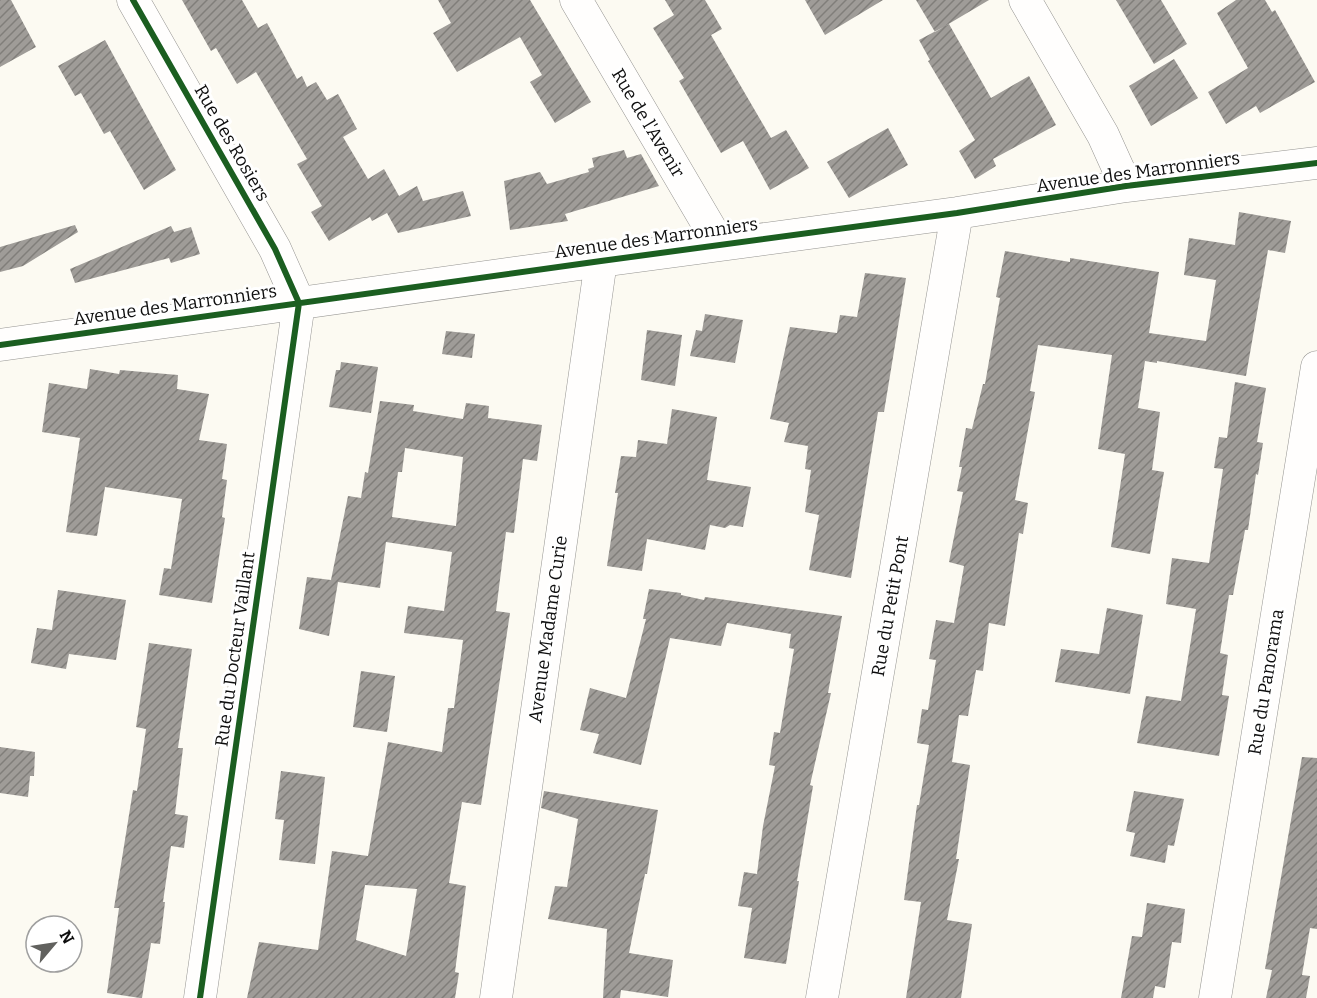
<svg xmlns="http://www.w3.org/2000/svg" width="1317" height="998" font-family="Bitter,serif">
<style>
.building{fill:url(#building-hatch);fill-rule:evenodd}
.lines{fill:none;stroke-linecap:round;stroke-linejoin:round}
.minor-casing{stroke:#959491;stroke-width:33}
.minor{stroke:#fffefd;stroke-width:32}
.cycleway-casing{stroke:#fff;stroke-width:10}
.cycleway{stroke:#1b5e20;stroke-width:6}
.labels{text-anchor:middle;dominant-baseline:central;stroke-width:6;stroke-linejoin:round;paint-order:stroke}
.street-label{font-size:18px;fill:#0e0e0e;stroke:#fff}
</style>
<defs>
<pattern id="building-hatch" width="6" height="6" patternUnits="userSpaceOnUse" patternTransform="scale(1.5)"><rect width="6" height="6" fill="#9f9c98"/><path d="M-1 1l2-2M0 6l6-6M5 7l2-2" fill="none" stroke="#807e7a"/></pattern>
</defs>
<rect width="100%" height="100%" fill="#fcfaf2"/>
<path class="building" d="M0,0h11l25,47 -36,20z
M182,0h60l16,28 9,-5 30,56 5,-3 5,11 9,-5 11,18 11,-6 19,35 -14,8 25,42 16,-10 15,27 18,-10 6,15 40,-10 8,25 -73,17 -11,-20 -15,8 -2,-4 -41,24 -18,-29 11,-6 -25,-42 10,-5 -51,-87 -19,12 -21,-36 -5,3z
M438,0h92l61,102 -36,21 -25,-41 12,-7 -22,-38 -63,35 -24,-39 18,-10z
M665,0h40l17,29 -11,6 60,103 15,-8 23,38 -39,22 -27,-49 -22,12 -42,-72 5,-3 -31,-50 21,-13z
M805,0h78l-58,35z
M916,0h73l-54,32z
M1116,0h45l26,44 -33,20z
M1236,0h29l7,12 3,-2 40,72 -55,31 -4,-7 -30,18 -18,-32 40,-24 -31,-55z
M949,24l42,74 38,-22 27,49 -63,34 3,7 -21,13 -16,-28 16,-11 -47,-79 2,-1 -11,-20z
M105,40l71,130 -32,20 -34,-59 -6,3 -23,-41 -6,3 -17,-30z
M1174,59l24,39 -47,28 -22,-40z
M888,128l20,37 -59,33 -22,-36z
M624,150l3,8 14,-4 18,32 -94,28 3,7 -58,9 -6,-49 36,-9 7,12 42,-12 -1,-3 6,-2 -2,-9z
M1239,212l52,9 -6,32 -17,-3 -22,126 -89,-15v2l-12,-2 -7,47 22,4 -8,58 12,2 -14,82 -39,-7 14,-93 -27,-5 14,-94 -74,-10 -8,46 5,1 -20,108 13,3 -5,31 -4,-1 -14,93 -16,-3 -6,48 -7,-1 -8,46 -9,-1 -7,47 18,3 -14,94h3l-12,61 25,4 -11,74h-55l15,-96 -17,-2 13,-95h2l10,-60 -12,-2 5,-34 6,1 8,-50 -7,-1 7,-39 18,3 10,-57 -15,-4 14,-70 -6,-1 5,-24h-3l7,-39 6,1 11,-45h2l15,-86 -4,-1 9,-46 65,11v-4l89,14 -10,61 57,8 10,-61 -32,-5 5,-37 46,7z
M75,225l3,7 -55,34 -23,6v-25z
M171,226l3,6 17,-5 9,27 -29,9 -2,-5 -94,25 -5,-14z
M865,273l41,5 -22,134h-6l-27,166 -42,-8 10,-55 -14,-3 6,-42 -6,-1 3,-23 -24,-4 5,-19 -19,-4 20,-92 47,6 3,-18 17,2z
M705,314l38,6 -8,43 -45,-7 6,-26 6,1z
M647,330l35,5 -7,51 -34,-6z
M446,331l29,3 -3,24 -30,-4z
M341,362l37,5 -7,46 -42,-6 7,-37h4z
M90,369l29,5 1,-4 58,5 -1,14 32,5 -10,46 28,4 -5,35 5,1 -5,37 3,1 -13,85 -53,-8 5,-27 7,1 11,-70 -77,-12 -8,49 -31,-4 14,-94 -38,-6 7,-49 38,6z
M1235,382l31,6 -9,54 6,1 -5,32 -2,-1 -8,56h-3l-12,65h-4l-9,58 8,2 -6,40 7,1 -10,60 -82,-13 9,-47 35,5 15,-92 -30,-5 6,-46 37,5 14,-94 -9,-1 5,-31 8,1z
M380,401l34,4 -1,6 50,8 3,-16 23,3 -1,12 54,7 -5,36 -14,-2 -9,74 -8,-1 -10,79 14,2 -29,192 -19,-3 -13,81 17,3 -11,86 4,1 -4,25h-208l12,-56 59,8 14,-99 36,5 20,-114 54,10 6,-44h6l9,-68 -59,-7 4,-27 36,5 8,-59 -66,-10 -6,46 -42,-6 -9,54 -30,-7 8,-52 24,3 17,-84 13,2 4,-26 3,1zM405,448l58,9 -7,69 -64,-9 6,-45h4zM365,885l52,4 -11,67 -50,-16z
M672,409l45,8 -10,63 44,7 -8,40 -13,-2 -5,3 -15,-3 -5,25 -58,-11 -5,32 -35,-5 11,-73h-3l6,-37 15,1 2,-17 29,4z
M649,589l32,4v2l23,5 1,-3 137,19 -14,77h3l-21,92 3,1 -16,95h2l-13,83 -42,-6 8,-50 -14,-2 6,-34 13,2 6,-48 12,-60 -6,-1 5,-33 6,1 14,-84 -5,-1 2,-14 -64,-11 -6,23 -51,-8 -29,127 -48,-12 6,-19 -19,-4 10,-42 36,10 20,-79h-3z
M58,590l68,10 -10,60 -47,-6 -3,15 -35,-6 6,-35 15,2z
M1107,608l36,7 -13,79 -75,-12 6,-33 38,5z
M149,643l43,6 -14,99h5l-8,66 13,2 -4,32 -13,-2 -8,56h2l-5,42 -9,-1 -9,55h-2l-33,-5 12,-85h-5l19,-118 4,1 9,-62 -10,-2z
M361,671l34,5 -8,56 -34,-5z
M0,747l35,5 -1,24h-4l-2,21 -28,-4z
M1302,757l15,1v171l-7,-1 -8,47 8,1 -4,22h-40l6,-28 -7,-1z
M281,771l44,6 -10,87 -36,-4 5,-40 -9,-1z
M544,791l114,19 -11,64h-2l-16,79 44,7 -5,37 -47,-7 -1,8h-17l4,-69 -59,-10 7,-33 12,1 11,-68 -37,-11z
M1134,791l50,8 -10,47 -6,-1 -3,18 -35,-7 5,-23 -9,-2z
M1147,903l38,6 -4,34 -9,-1 -7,46 -10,-2 -2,12h-32l11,-62 10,1z"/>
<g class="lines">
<defs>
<path id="minor" d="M133,0l142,249 24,54 -99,695
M576,0l144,245
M1025,0l78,135 23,51
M0,345l601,-84 356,-48 169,-27 191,-23
M496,998l105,-737
M822,998l135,-785
M1215,998l102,-631"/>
</defs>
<use href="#minor" class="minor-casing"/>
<use href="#minor" class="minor"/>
<defs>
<path id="cycleway" d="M133,0l142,249 24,54 -99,695
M0,345l601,-84 356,-48 169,-27 191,-23"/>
</defs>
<use href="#cycleway" class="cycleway-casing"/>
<use href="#cycleway" class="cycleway"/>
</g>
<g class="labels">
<g class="street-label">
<text transform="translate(648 123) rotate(59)">Rue de l'Avenir</text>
<text transform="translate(232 143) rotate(60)">Rue des Rosiers</text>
<text transform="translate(1138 172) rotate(-8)">Avenue des Marronniers</text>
<text transform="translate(656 238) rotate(-8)">Avenue des Marronniers</text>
<text transform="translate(175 305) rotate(-8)">Avenue des Marronniers</text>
<text transform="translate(890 606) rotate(-80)">Rue du Petit Pont</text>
<text transform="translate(548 629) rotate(-82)">Avenue Madame Curie</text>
<text transform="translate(235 649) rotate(-82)">Rue du Docteur Vaillant</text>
<text transform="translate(1266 682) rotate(-81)">Rue du Panorama</text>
</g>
</g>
<g transform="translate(54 944) rotate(61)"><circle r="28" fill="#ffffff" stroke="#9f9f9f" stroke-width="1.5"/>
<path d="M0-4.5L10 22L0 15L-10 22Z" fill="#61615e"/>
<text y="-9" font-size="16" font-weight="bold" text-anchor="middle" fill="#0e0e0e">N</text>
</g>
</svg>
